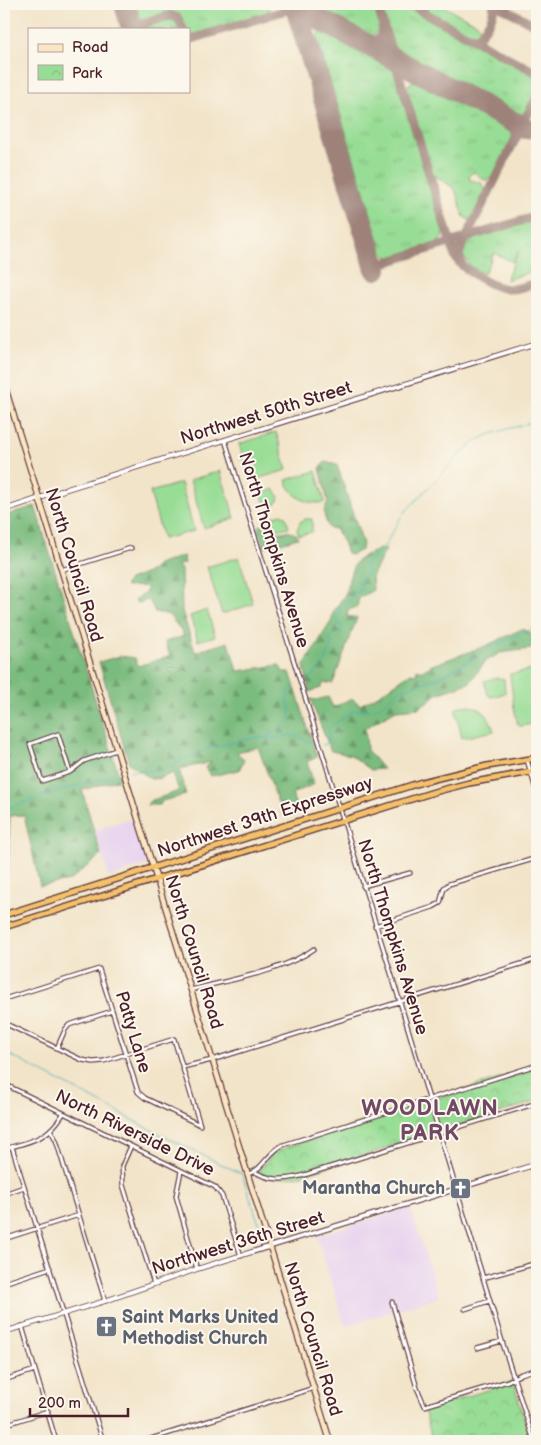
<svg xmlns="http://www.w3.org/2000/svg" width="541" height="1445" font-family="'Balsamiq Sans',sans-serif">
<style>
.built{fill:#e7d2ef}
.grass{fill:url(#grass-tufts);stroke:#717e60}
.forest{fill:url(#forest-firs);stroke:#626e54}
.park{fill:url(#park-crowns);stroke:#717e60}
.pitch{fill:#98dd95;stroke:#717e60}
.lines{fill:none;stroke-linecap:round;stroke-linejoin:round}
.stream{stroke:#3aacb3;stroke-width:1}
.taxiway{stroke:#9e827a;stroke-width:9}
.runway{stroke:#9e827a;stroke-width:22}
.minor-casing{stroke:#633d43;stroke-width:5.5}
.tertiary-casing{stroke:#633d43;stroke-width:6}
.secondary-casing{stroke:#633d43;stroke-width:7}
.trunk-casing{stroke:#633d43;stroke-width:8}
.minor{stroke:#fff;stroke-width:3}
.tertiary{stroke:#fff;stroke-width:4}
.secondary{stroke:#fbe6c3;stroke-width:4.5}
.trunk{stroke:#f4c16a;stroke-width:5}
.labels{text-anchor:middle;dominant-baseline:central;stroke-width:4;stroke-linejoin:round;paint-order:stroke}
.street-label{font-size:18px;fill:#4a1f2b;stroke:#fbf7ec}
.worship-label{font-size:18px;font-weight:bold;fill:#5b616d;stroke:#fbf7ec;text-anchor:end}
.district-label{font-size:22px;font-weight:bold;letter-spacing:1px;fill:#714965;stroke:#fbf7ec}
</style>
<defs>
<pattern id="grass-tufts" width="24" height="20" patternUnits="userSpaceOnUse" patternTransform="scale(1.25)"><rect width="24" height="20" fill="#98dd95"/><path d="M3 7l-1-3M5 7V3M7 7l1-3M15 17l-1-3M17 17v-4M19 17l1-3" fill="none" stroke="#84bd81"/></pattern>
<pattern id="forest-firs" width="22" height="20" patternUnits="userSpaceOnUse" patternTransform="scale(1.25)"><rect width="22" height="20" fill="#7abc7e"/><path d="M5 1l3.5 6h-7zM16 11l3.5 6h-7z" fill="#669867"/></pattern>
<pattern id="park-crowns" width="20" height="18" patternUnits="userSpaceOnUse" patternTransform="scale(1.25)"><rect width="20" height="18" fill="#98dd95"/><path d="M2 6a3 3 0 1 1 6 0M12 15a3 3 0 1 1 6 0" fill="none" stroke="#84bd81"/></pattern>
</defs>
<rect width="100%" height="100%" fill="#fbf7ec"/>
<filter id="ink" filterUnits="userSpaceOnUse"><feTurbulence type="fractalNoise" baseFrequency=".02" numOctaves="2"/><feDisplacementMap in="SourceGraphic" scale="10" xChannelSelector="R" yChannelSelector="G"/><feConvolveMatrix kernelMatrix="1 2 1 2 8 2 1 2 1" color-interpolation-filters="sRGB"/></filter>
<filter id="wash" filterUnits="userSpaceOnUse"><feTurbulence type="fractalNoise" baseFrequency=".0096" numOctaves="4" result="noise"/><feDisplacementMap in="SourceGraphic" scale="20" xChannelSelector="R" yChannelSelector="G"/><feGaussianBlur stdDeviation="1.12" result="paint"/><feColorMatrix in="noise" values="0 0 0 0 0 0 0 0 0 0 0 0 0 0 0 0 0 1.4 0 .05"/><feComposite in="paint" operator="in"/></filter>
<g filter="url(#wash)">
<rect width="100%" height="100%" fill="#f2e4c9"/>
<path class="built" d="M134,818l14,46 -39,13 -14,-47z
M410,1207l29,90 -94,29 -28,-90z"/>
<path class="grass" d="M130,4h139v6l-3,2 -77,24v-7h-2c-10,-29 -25,-10 -47,-9l-6,-5z
M323,4h50l5,18v9l-5,4h-9l-39,-21 -3,-5z
M380,4h20l135,72 2,2c0,12 -6,31 -17,37h-5l-118,-63 -3,-3z
M416,4h23l39,20 2,5 -4,4h-6z
M170,20l5,1 4,8h-40z
M325,31l64,33 4,5 50,164 -1,5 -4,4 -48,15 -4,-1 -3,-3 -66,-215 2,-5z
M414,81h6l88,47 4,5v5l-21,40c-8,6 -11,-3 -17,-6l-5,3 1,5 11,3 4,6 -13,29 -3,2 -5,-3 -9,-28 -22,-15 -26,-83 2,-7z
M537,220v50l-31,10 13,-30 -6,12 -19,-9 -10,21 -13,-7 -8,-12 3,-8 7,-8z"/>
<path class="forest" d="M325,462l12,3 26,79 -2,6 -10,5 -4,-2 -4,-11 -8,-13 -6,-1c-5,-11 -7,-16 -1,-26l-8,-34z
M35,506l85,273 -38,11 19,65 -32,26 -29,5 -16,-71 -14,1 -2,55 -4,-2v-160h1l-1,-4v-189z
M260,525l17,8 10,-2 9,3 2,4 -34,10 -6,-19z
M381,548l5,1 -14,28 1,13 -14,8 -2,9 -9,3 -1,6 10,2 -24,65h-9l-3,5 -12,4 -5,-27 28,-45c-1,-11 11,-19 14,-28 3,-10 4,-23 11,-31 8,-8 15,-7 24,-13z
M183,556l2,7 -7,2 3,5 1,41 13,41 33,-10 10,29 41,-6 4,7h7l27,85 -10,5 7,22 -22,10 5,15 -15,5 -24,-67 -21,5 7,8 -5,10 -28,6 -6,-8 7,-6 -33,7 7,26 -24,6 -2,4h-13l3,-4 29,-10 -6,-18 -12,5 -10,1 -22,-16 -30,-101 21,-6 15,2 3,8 32,-10 -5,-14 19,-6 -3,-6 -12,-15 -14,-3 -6,-12 -12,3 -2,-3 11,-8 1,-3 -3,-3 -18,1 -1,-3 4,-4 23,-9 5,-6z
M522,629l11,5h4v14l-37,5 -14,8 -17,22 -32,11 -18,14 -23,2 -31,18 2,22 16,19 -12,1 -20,-15 -20,-4 -21,-52 6,1 12,-3 5,10c8,-2 11,-7 20,-8l7,6 20,-11 31,-21 5,1 1,-5 5,2 10,-6 51,-18z"/>
<path class="park" d="M537,1067v34l-239,75 -24,2 -13,-4 -1,-4 13,-17 6,-3 148,-49z
M513,1382l18,59h-98l-9,-31z"/>
<path class="pitch" d="M276,432l11,38 -34,10 -3,-1 -11,-35z
M220,471l15,47 -31,10 -14,-48z
M316,471l9,31c-18,4 -33,-5 -39,-22z
M181,483l13,48 -31,8 -13,-47z
M274,489l5,7 -1,5 -3,3 -10,1 -3,-10 1,-2z
M281,514l4,2 4,11 -13,3 -6,-12z
M312,519v13l-13,3 -2,-5 3,-8 5,-3z
M239,557l14,47 -31,10 -15,-47z
M207,610l8,26 -17,5 -8,-25z
M531,670h6v53l-16,3 -3,-1 -4,-17 -4,-34z
M496,678l8,1 1,14 -13,4 -4,-2 -4,-14z
M461,706c19,-2 28,8 33,25l-32,7 -7,-29z"/>
<g class="lines">
<path class="stream" d="M525,424l3,-1
M439,477c12,-13 25,-29 41,-38 13,-7 28,-10 42,-14
M404,513l32,-33
M309,680l17,-19 6,-18 -2,-6 11,-6 1,-4c-4,-7 -10,-9 -2,-15v-6l8,-3 4,-9 8,-3 1,-3 -4,-8 10,-6v-5l-3,-4 20,-18 17,-30
M266,738c6,-5 18,-11 22,-17 9,-14 -11,-24 7,-36
M322,745l4,-1c4,-6 3,-8 3,-15l2,-2 21,-16 19,-1 8,-3 23,-18 36,-11 57,-33 42,-18
M130,771h19l24,-4 9,-7 27,-12 49,-11 15,2 17,-4 9,2 19,9
M4,809l64,-21 49,-13
M4,1052l159,84 79,38 19,56"/>
<path class="taxiway" d="M377,4l78,253c8,13 40,33 56,32 9,0 18,-4 26,-7
M408,4l129,69
M496,4l41,22
M132,27l38,-12 8,3 5,11
M469,36l8,1c8,-5 19,-24 16,-33
M189,40l117,-36
M360,41c12,4 22,0 23,-14
M371,251l5,10 8,2 153,-47
M462,264l-3,-7 1,-7 77,-154"/>
<path class="runway" d="M125,4l7,25
M290,4l235,124
M295,4l81,265"/>
</g>
</g>
<g filter="url(#ink)">
<g class="lines">
<defs>
<path id="minor" d="M225,440l175,562 102,339 32,100
M61,570l70,-22
M527,760l10,33
M70,772l-12,-38 -28,10 12,37 28,-9 14,-11 32,-11
M363,886l47,-13
M375,926l58,-19 7,-4 4,-15 5,-4 88,-26
M191,990c39,-11 89,-17 123,-41
M4,999l95,-30 39,123 7,6 55,27
M4,1023l78,37 11,2 11,-1 70,-22 26,86
M57,1048l8,-18 4,-5 43,-14
M183,1067l29,-7 325,-101
M4,1084l211,103 7,9 19,60
M4,1094l3,-8
M51,1131l5,9 49,161
M131,1146l-9,20 1,19 31,99
M12,1147l91,294
M4,1149c27,-8 43,-9 59,-35
M181,1171l-5,25 21,73
M255,1172c16,9 29,8 46,4l236,-73
M248,1174c15,-4 20,-22 35,-29l254,-80
M4,1194l20,-7
M4,1239l75,-24
M483,1278l54,-15
M4,1283l46,-15
M392,1302l25,86 8,18 83,-25 13,-7 16,-5
M465,1309l24,-8
M22,1326l34,115
M477,1348l25,-7
M4,1380l31,-10
M4,1425l44,-14
M144,1441l170,-53"/>
<path id="tertiary" d="M4,510l63,-21 470,-146
M4,1332l101,-31 92,-32 340,-105"/>
<path id="secondary" d="M4,384l326,1057"/>
<path id="trunk" d="M4,915l418,-133 65,-16 50,-8
M4,927l430,-135 35,-9 68,-12"/>
</defs>
<use href="#minor" class="minor-casing"/>
<use href="#tertiary" class="tertiary-casing"/>
<use href="#secondary" class="secondary-casing"/>
<use href="#trunk" class="trunk-casing"/>
<use href="#minor" class="minor"/>
<use href="#tertiary" class="tertiary"/>
<use href="#secondary" class="secondary"/>
<use href="#trunk" class="trunk"/>
</g>
</g>
<defs>
<symbol id="church-square" viewBox="-11 -11 22 22"><rect x="-9" y="-9" width="18" height="18" rx="4" fill="#6b7280" stroke="#fbf7ec"/><path d="M-1.2-6h2.4v3.5h3.3v2.4h-3.3V6h-2.4V-.1h-3.3v-2.4h3.3Z" fill="#fff"/></symbol>
</defs>
<g fill-rule="evenodd">
<use href="#church-square" x="448" y="1176" width="25" height="25"/>
<use href="#church-square" x="94" y="1314" width="25" height="25"/>
</g>
<g class="labels">
<g class="street-label">
<text transform="translate(266 413) rotate(-17)">Northwest 50th Street</text>
<text transform="translate(274 550) rotate(73)">North Thompkins Avenue</text>
<text transform="translate(74 565) rotate(73)">North Council Road</text>
<text transform="translate(265 817) rotate(-18)">Northwest 39th Expressway</text>
<text transform="translate(393 937) rotate(73)">North Thompkins Avenue</text>
<text transform="translate(194 952) rotate(73)">North Council Road</text>
<text transform="translate(133 1032) rotate(73)">Patty Lane</text>
<text transform="translate(135 1133) rotate(26)">North Riverside Drive</text>
<text transform="translate(238 1243) rotate(-17)">Northwest 36th Street</text>
<text transform="translate(313 1339) rotate(73)">North Council Road</text>
</g>
<g class="worship-label">
<text x="445" y="1188">Marantha Church</text>
<text x="122" y="1317" text-anchor="start">Saint Marks United<tspan x="122" dy="21">Methodist Church</tspan></text>
</g>
<g class="district-label">
<text x="430" y="1108">WOODLAWN<tspan x="430" dy="25">PARK</tspan></text>
</g>
</g>
<rect width="541" height="1445" fill="none" stroke="#fbf7ec" stroke-width="20"/>
<rect x="28" y="28" width="162" height="65" fill="#fbf7ec" stroke="#b4a19f"/>
<rect x="38" y="44" width="25" height="8" fill="#fbe6c3" stroke="#b4a19f"/>
<text x="72" y="52" font-size="15" fill="#4a1f2b">Road</text>
<rect x="38" y="65" width="25" height="15" fill="url(#park-crowns)" stroke="#b4a19f"/>
<text x="72" y="78" font-size="15" fill="#4a1f2b">Park</text>
<path d="M30 1408v8h98v-8" fill="none" stroke="#4a1f2b" stroke-width="2.5"/>
<text x="38" y="1408" font-size="15" fill="#4a1f2b" stroke="#fbf7ec" stroke-width="4" paint-order="stroke">200 m</text>
</svg>
